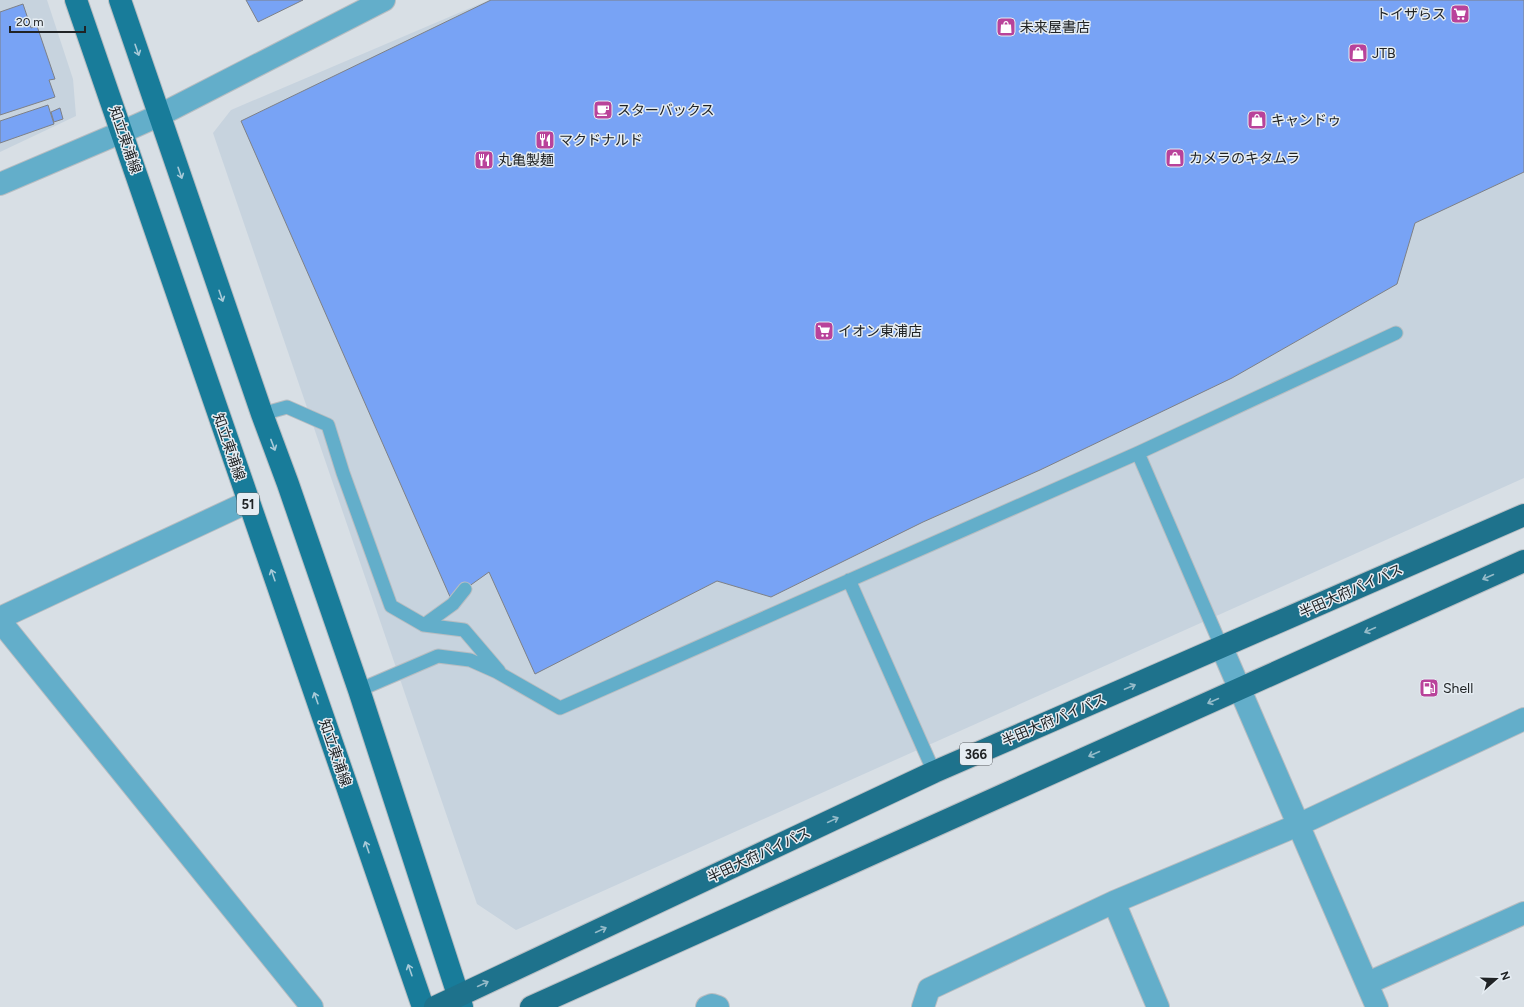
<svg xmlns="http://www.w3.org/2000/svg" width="1524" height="1007" font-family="Figtree,'Noto Sans JP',sans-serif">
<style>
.built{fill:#c7d3de}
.building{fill:#78a3f5;stroke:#7d8087}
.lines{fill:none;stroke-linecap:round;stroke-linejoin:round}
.service-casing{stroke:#b7bdc2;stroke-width:15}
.minor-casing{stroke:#b7bdc2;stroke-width:24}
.tertiary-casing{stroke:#b7bdc2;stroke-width:24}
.primary-casing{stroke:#b7bdc2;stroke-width:24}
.trunk-casing{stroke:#b7bdc2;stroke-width:24}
.service{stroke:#63aeca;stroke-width:13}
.minor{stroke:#63aeca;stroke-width:22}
.tertiary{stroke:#63aeca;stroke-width:22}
.primary{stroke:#187c9a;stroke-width:22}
.trunk{stroke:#1e728c;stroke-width:22}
.oneway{stroke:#a8cad8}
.oneway2{stroke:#95bbc9}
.labels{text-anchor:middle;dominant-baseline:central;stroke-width:3;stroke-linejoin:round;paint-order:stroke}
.shield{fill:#e5ecf2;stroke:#5b5f62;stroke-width:1}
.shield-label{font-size:13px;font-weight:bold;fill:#202325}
.poi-label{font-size:14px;fill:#202325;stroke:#e5ecf2;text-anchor:start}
.street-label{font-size:14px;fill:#202325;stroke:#e5ecf2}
</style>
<rect width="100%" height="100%" fill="#d8dfe5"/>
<path class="built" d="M0,0h47l26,79 3,37 -76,36z
M489,0h1035v478l-1008,452 -39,-26 -264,-771 18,-23z"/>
<path class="building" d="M246,0h57l-45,22z
M491,0h1033v172l-109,51 -18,61 -165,94 -192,92 -117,52 -152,75 -54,-16 -182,93 -46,-102 -38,27 -210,-478z
M23,4l8,24 6,-2 18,53 -6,1 6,17 -55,18v-103z
M48,105l6,19 -54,19v-22z
M60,108l3,11 -9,3 -3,-10z"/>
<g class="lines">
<defs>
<path id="service" d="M262,414l25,-7 41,18 15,48 48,133 33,19 40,5 35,41
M1138,453l84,195
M849,580l85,192
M424,625l29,-21 12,-15
M359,690l79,-34 32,4 27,12 63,36 578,-255 258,-120"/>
<path id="minor" d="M0,184l122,-52
M0,618l248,-116
M0,621l312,386
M1222,648l155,359
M1114,902l44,105
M1368,983l156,-70
M707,1007l5,-2 6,2
M923,1007l6,-18 185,-87 184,-77 226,-106"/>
<path id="tertiary" d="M122,132l38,-17 224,-115"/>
<path id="primary" d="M76,0l347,1007
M120,0l142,414 26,70 71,206 103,317"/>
<path id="trunk" d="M435,1007l499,-235 590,-257
M531,1007l993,-446"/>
</defs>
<use href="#service" class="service-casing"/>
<use href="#minor" class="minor-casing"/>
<use href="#tertiary" class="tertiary-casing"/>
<use href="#primary" class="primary-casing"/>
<use href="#trunk" class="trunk-casing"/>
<use href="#service" class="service"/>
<use href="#minor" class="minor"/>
<use href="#tertiary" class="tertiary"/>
<use href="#primary" class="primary"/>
<use href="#trunk" class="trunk"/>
</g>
<defs><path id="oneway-shaft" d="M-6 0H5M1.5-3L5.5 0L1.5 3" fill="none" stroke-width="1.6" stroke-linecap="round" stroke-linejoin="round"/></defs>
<g class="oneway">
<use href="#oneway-shaft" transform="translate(137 50) rotate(71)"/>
<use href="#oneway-shaft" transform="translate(180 173) rotate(71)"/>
<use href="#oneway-shaft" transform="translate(221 296) rotate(71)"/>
<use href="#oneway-shaft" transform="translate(273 445) rotate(69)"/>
<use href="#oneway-shaft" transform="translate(273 575) rotate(-109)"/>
<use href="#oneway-shaft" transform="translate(316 698) rotate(-109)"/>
<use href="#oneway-shaft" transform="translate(367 847) rotate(-109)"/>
<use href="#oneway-shaft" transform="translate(410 970) rotate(-109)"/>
</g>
<g class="oneway2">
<use href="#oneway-shaft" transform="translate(1488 577) rotate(156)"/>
<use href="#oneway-shaft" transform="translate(1370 630) rotate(156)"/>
<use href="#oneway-shaft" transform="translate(1130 687) rotate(-23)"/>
<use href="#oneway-shaft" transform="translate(1213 701) rotate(156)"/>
<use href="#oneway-shaft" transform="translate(1094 754) rotate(156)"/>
<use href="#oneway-shaft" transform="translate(833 820) rotate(-25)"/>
<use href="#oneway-shaft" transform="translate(601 930) rotate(-25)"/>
<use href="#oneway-shaft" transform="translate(483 984) rotate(-25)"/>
</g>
<defs>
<symbol id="supermarket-square" viewBox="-11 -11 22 22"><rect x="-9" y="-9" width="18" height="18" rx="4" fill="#b9439a" stroke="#e5ecf2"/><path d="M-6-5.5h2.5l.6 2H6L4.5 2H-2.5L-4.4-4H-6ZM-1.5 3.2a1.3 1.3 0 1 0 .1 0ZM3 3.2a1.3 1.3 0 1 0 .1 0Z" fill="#fff"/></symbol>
<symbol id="shop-square" viewBox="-11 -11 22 22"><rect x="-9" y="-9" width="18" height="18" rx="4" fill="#b9439a" stroke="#e5ecf2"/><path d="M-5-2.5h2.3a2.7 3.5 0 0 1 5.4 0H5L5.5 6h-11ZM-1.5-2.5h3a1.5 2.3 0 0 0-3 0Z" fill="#fff"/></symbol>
<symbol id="cafe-square" viewBox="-11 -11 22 22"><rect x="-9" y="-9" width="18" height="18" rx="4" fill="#b9439a" stroke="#e5ecf2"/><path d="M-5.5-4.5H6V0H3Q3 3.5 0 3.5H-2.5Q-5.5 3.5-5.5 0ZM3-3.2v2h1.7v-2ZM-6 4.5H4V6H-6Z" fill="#fff"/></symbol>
<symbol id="restaurant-square" viewBox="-11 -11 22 22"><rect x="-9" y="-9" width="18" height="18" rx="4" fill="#b9439a" stroke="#e5ecf2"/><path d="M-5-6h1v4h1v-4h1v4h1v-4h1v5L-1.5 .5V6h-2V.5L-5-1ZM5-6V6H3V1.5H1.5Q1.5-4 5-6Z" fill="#fff"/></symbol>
<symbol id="fuel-square" viewBox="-11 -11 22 22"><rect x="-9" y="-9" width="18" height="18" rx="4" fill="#b9439a" stroke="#e5ecf2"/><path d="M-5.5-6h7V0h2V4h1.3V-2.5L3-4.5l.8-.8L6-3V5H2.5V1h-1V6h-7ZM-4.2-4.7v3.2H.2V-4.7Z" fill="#fff"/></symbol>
</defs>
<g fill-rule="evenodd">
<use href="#supermarket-square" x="1449" y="3" width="22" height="22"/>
<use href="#shop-square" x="995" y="16" width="22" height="22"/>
<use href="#shop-square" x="1347" y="42" width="22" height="22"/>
<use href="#cafe-square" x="592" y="99" width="22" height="22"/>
<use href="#shop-square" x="1246" y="109" width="22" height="22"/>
<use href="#restaurant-square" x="534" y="129" width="22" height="22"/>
<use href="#shop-square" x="1164" y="147" width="22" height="22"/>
<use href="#restaurant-square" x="473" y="149" width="22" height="22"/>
<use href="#supermarket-square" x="813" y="320" width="22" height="22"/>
<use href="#fuel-square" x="1418" y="677" width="22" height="22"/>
</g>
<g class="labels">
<g class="shield">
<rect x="237" y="493" width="22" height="22" rx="3"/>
<rect x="960" y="743" width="32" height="22" rx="3"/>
</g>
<g class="shield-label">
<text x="248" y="504">51</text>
<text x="976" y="754">366</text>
</g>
<g class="poi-label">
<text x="1446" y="14" text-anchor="end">トイザらス</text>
<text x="1020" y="27">未来屋書店</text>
<text x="1372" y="53">JTB</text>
<text x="617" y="110">スターバックス</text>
<text x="1271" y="120">キャンドゥ</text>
<text x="559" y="140">マクドナルド</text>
<text x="1189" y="158">カメラのキタムラ</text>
<text x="498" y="160">丸亀製麺</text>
<text x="838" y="331">イオン東浦店</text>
<text x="1443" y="688">Shell</text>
</g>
<g class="street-label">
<text transform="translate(125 140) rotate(71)">知立東浦線</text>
<text transform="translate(229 447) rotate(71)">知立東浦線</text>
<text transform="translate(1351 591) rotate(-24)">半田大府パイパス</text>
<text transform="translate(1054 720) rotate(-23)">半田大府パイパス</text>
<text transform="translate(335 753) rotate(71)">知立東浦線</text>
<text transform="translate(759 855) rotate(-25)">半田大府パイパス</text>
</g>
</g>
<g transform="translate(1496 979) rotate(70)" stroke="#e5ecf2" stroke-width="3" paint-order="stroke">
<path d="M0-3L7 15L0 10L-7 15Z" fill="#202325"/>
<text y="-6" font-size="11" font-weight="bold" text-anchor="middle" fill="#202325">N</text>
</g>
<path d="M10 26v6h75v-6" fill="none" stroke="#202325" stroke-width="2"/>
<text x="16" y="26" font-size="12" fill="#202325" stroke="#e5ecf2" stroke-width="3" paint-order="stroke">20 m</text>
</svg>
